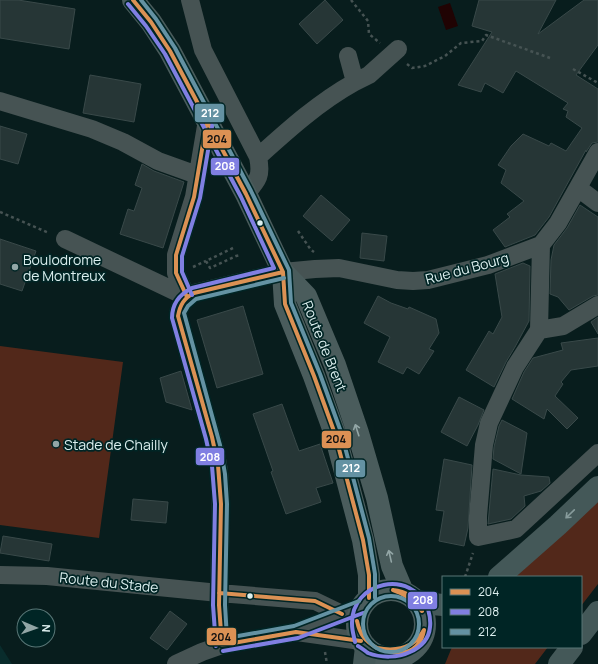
<svg xmlns="http://www.w3.org/2000/svg" width="598" height="664" font-family="Manrope,sans-serif">
<style>
.built{fill:#092c2c}
.green{fill:#52281a}
.water{fill:#200303}
.building{fill:#263636;stroke:#394949}
.lines{fill:none;stroke-linecap:round;stroke-linejoin:round}
.path{stroke:#465353;stroke-width:2.5;stroke-dasharray:3 3;stroke-linecap:butt}
.minor{stroke:#465353;stroke-width:18}
.major{stroke:#4a5c5c;stroke-width:22}
.highway{stroke:#445858;stroke-width:22}
.bus-1-casing{stroke:#002525;stroke-width:7}
.bus-2-casing{stroke:#002525;stroke-width:7}
.bus-3-casing{stroke:#002525;stroke-width:7}
.bus-1{stroke:#db9154;stroke-width:4}
.bus-2{stroke:#807fe2;stroke-width:4}
.bus-3{stroke:#6492a3;stroke-width:4}
.oneway{stroke:#93a6a6}
.oneway2{stroke:#889c9c}
.bus-dot{fill:#dcefef;stroke:#002525;stroke-width:1.5}
.poi-dot{fill:#92a6a6;stroke:#002525;stroke-width:1.5}
.labels{text-anchor:middle;dominant-baseline:central;stroke-width:3.5;stroke-linejoin:round;paint-order:stroke}
.poi-label{font-size:14px;fill:#dcefef;stroke:#002525;text-anchor:start}
.street-label{font-size:14px;fill:#dcefef;stroke:#002525}
.line-badge{stroke:#002525;stroke-width:1.5}
.badge-label{font-size:11px;text-anchor:middle;font-weight:bold;fill:#fff}
.pale-badge-label{font-size:11px;text-anchor:middle;font-weight:bold;fill:#111}
</style>
<rect width="100%" height="100%" fill="#081d1d"/>
<path class="built" d="M0,645l12,19h-12z"/>
<path class="green" d="M0,346l123,16 -24,176 -99,-13z
M598,500v84l-17,22v-29h-66z
M452,647h96l-13,17h-90z"/>
<path class="water" d="M450,3l8,23 -12,4 -8,-23z"/>
<path class="building" d="M0,0h18l57,9 -6,40 -69,-11z
M325,0l18,20 -26,24 -18,-20z
M479,0h77l-18,34 46,-34h14v45l-22,30 22,14v53l-6,1 -6,9v-2l-37,67 -14,18 -30,12 -12,-17 17,-13 -3,-3 17,-13 -23,-18 5,-13 -8,-5 13,-19 12,-12 26,12 2,-3 15,8 16,-23 -16,-11 2,-6 -5,-2 5,-6 -52,-32 -13,22 -18,-10 -4,9 -23,-7 34,-53 -20,-6z
M90,75l51,9 -7,38 -51,-9z
M0,126l27,8 -9,30 -18,-5z
M142,164l12,7 30,11 -21,66 -43,-14 8,-25 6,2 8,-23 -7,-3z
M321,195l29,25 -18,21 -29,-25z
M580,205l18,12v78l-5,1 -24,14 -11,-13 -8,-3 1,-34 3,-15 13,-17z
M362,233l25,3 -3,25 -24,-3z
M0,239l36,12 -14,40 -22,-7z
M523,263l7,3 -1,55 -14,26 -9,15 -12,25 -28,-17 23,-39 4,3 9,-17 -7,-43z
M378,296l13,7 17,6 1,-2 27,12 3,14 -10,16 5,2 -15,23 -12,-7 -4,7 -25,-12 12,-25 -26,-14z
M243,306l20,68 -46,14 -20,-68z
M598,317v17l-7,-12z
M598,338v28l-27,4 -10,12 2,2 -8,12 23,22 -11,11 -20,-20 -3,10 -32,-20 12,-27 9,-14 30,-8 -2,-7z
M181,371l11,39 -26,-8 -6,-24z
M459,397l25,13 -6,15 -11,21 -26,-14z
M282,404l17,47 21,-7 13,39 -17,5 5,14 -35,12 -15,-42 2,-1 -20,-57z
M502,420l25,13 -6,41 -28,-15 1,-12 5,-21z
M444,459l28,6 -4,63 -4,18 -25,-5 5,-30 -8,-1z
M493,469l28,6 28,2 1,6 -9,8 -17,5 1,10 -14,13 -23,5z
M133,499l35,3 -2,21 -35,-3z
M3,536l49,8 -3,17 -49,-8z
M170,611l17,13 -20,26 -17,-12z"/>
<g class="lines">
<path class="path" d="M351,0l17,21 1,13 11,9
M407,64l5,4 13,-2 20,-10 16,-13 21,-2 4,-6 64,23
M573,69l25,14
M0,212l49,21
M298,231l13,19 3,2
M233,248l-27,13 4,7 26,-12 5,-1
M193,267l13,-6
M465,577l8,-24
M325,652l2,12"/>
<path class="minor" d="M190,0l13,50 55,107c4,19 0,23 -12,37
M355,82l14,-7 29,-26
M0,101l92,28 31,13 35,19 39,14
M258,157c31,-28 61,-55 97,-75l-7,-26
M578,188l20,15
M65,239l122,58
M541,245l-2,85 -24,37 -26,56 -5,22 -6,71v21l38,-8 82,-76
M187,297l-11,-24v-18l18,-58 13,-77
M539,330l24,-4 35,-21
M0,575l47,1 172,17 96,8 27,13
M297,632l64,9
M222,645c-7,-53 1,-107 -2,-161 -1,-25 -9,-50 -16,-74 -9,-31 -17,-62 -26,-94 1,-11 6,-18 16,-23l89,-21 32,-3 24,-1 58,12 16,1 15,-1 60,-15 53,-20 17,-22 40,-71
M176,664l26,-12 20,-7 74,-13 65,-25"/>
<path class="major" d="M133,0l18,22 19,29 76,143 37,78 23,24 29,69 23,68 19,65 15,68 11,26
M283,272l2,32 29,72 21,58 28,106 6,35v23
M357 624a34 34 0 1 1 68 0a34 34 0 1 1-68 0Z"/>
<path class="highway" d="M499,577l59,-52 40,-38
M415,600l17,4 11,1
M581,634l17,-22
M364,664l2,-17
M559,664l13,-17"/>
<defs>
<path id="bus-1" d="M133,0l18,22 19,29 76,143 37,78 2,32 29,72 21,58 28,106 6,35v23
M283,272l-89,21c-10,5 -14,12 -16,23l34,121 6,28 3,39 -2,101 3,40 74,-13 65,9
M187,297l-11,-24v-18l18,-58 13,-77
M393,590c13,1 23,9 29,21
M393,590c13,4 21,10 29,21
M219,593l96,8 27,13
M357,621c3,14 8,20 20,27
M377,648c20,4 37,0 47,-18
M377,648c21,8 42,8 47,-18"/>
<path id="bus-2" d="M128,4l18,22 19,28 76,143 33,71 -82,20c-12,6 -20,16 -20,30l34,121 6,27 3,38 -2,101 3,41
M192,295l-10,-23v-16l18,-58 13,-77
M355,642c-1,-6 -3,-11 -3,-18 -1,-43 60,-56 76,-15 2,7 3,11 2,18 -1,12 -9,20 -20,25 -12,6 -29,6 -42,1 -3,-2 -6,-5 -10,-7
M223,651l75,-13 65,-25"/>
<path id="bus-3" d="M141,0l15,19 19,29 76,143 38,79 2,33 29,71 21,58 28,106 6,36v24
M284,278l-88,21 -8,7 -4,7 36,132 5,29 2,30 -2,101 2,33 67,-12 65,-25
M363 624a28 28 0 1 1 56 0a28 28 0 1 1-56 0Z"/>
</defs>
<use href="#bus-1" class="bus-1-casing"/>
<use href="#bus-2" class="bus-2-casing"/>
<use href="#bus-3" class="bus-3-casing"/>
<use href="#bus-1" class="bus-1"/>
<use href="#bus-2" class="bus-2"/>
<use href="#bus-3" class="bus-3"/>
</g>
<defs><path id="oneway-shaft" d="M-6 0H5M1.5-3L5.5 0L1.5 3" fill="none" stroke-width="1.6" stroke-linecap="round" stroke-linejoin="round"/></defs>
<g class="oneway">
<use href="#oneway-shaft" transform="translate(357 430) rotate(-108)"/>
<use href="#oneway-shaft" transform="translate(390 556) rotate(-103)"/>
</g>
<use class="oneway2" href="#oneway-shaft" transform="translate(570 514) rotate(136)"/>
<g class="bus-dot">
<circle cx="260" cy="223" r="3.5"/>
<circle cx="250" cy="596" r="3.5"/>
</g>
<g class="poi-dot">
<circle cx="15" cy="267" r="4"/>
<circle cx="56" cy="444" r="4"/>
</g>
<g class="labels">
<g class="poi-label">
<text x="23" y="259">Boulodrome<tspan x="23" dy="16">de Montreux</tspan></text>
<text x="64" y="444">Stade de Chailly</text>
</g>
<g class="street-label">
<text transform="translate(467 268) rotate(-15)">Rue du Bourg</text>
<text transform="translate(325 346) rotate(68)">Route de Brent</text>
<text transform="translate(109 582) rotate(6)">Route du Stade</text>
</g>
</g>
<g class="line-badge">
<rect x="194" y="103" width="31" height="20" rx="4" fill="#6492a3"/>
<rect x="202" y="129" width="30" height="20" rx="4" fill="#db9154"/>
<rect x="210" y="157" width="30" height="19" rx="4" fill="#807fe2"/>
<rect x="321" y="430" width="31" height="19" rx="4" fill="#db9154"/>
<rect x="195" y="447" width="30" height="19" rx="4" fill="#807fe2"/>
<rect x="335" y="459" width="31" height="19" rx="4" fill="#6492a3"/>
<rect x="407" y="591" width="31" height="19" rx="4" fill="#807fe2"/>
<rect x="206" y="627" width="31" height="19" rx="4" fill="#db9154"/>
</g>
<g class="badge-label">
<text x="210" y="117">212</text>
<text x="225" y="170">208</text>
<text x="210" y="461">208</text>
<text x="351" y="472">212</text>
<text x="423" y="604">208</text>
</g>
<g class="pale-badge-label">
<text x="217" y="143">204</text>
<text x="336" y="443">204</text>
<text x="221" y="641">204</text>
</g>
<rect x="442" y="576" width="140" height="72" fill="#002525" stroke="#587676"/>
<rect x="450" y="589" width="20" height="6" fill="#db9154" stroke="#587676"/>
<text x="478" y="596" font-size="12" fill="#dcefef">204</text>
<rect x="450" y="609" width="20" height="6" fill="#807fe2" stroke="#587676"/>
<text x="478" y="616" font-size="12" fill="#dcefef">208</text>
<rect x="450" y="629" width="20" height="6" fill="#6492a3" stroke="#587676"/>
<text x="478" y="636" font-size="12" fill="#dcefef">212</text>
<g transform="translate(36 628) rotate(92)"><circle r="19" fill="#002525" stroke="#587676"/>
<path d="M0-3L7 15L0 10L-7 15Z" fill="#92a6a6"/>
<text y="-6" font-size="11" font-weight="bold" text-anchor="middle" fill="#dcefef">N</text>
</g>
</svg>
